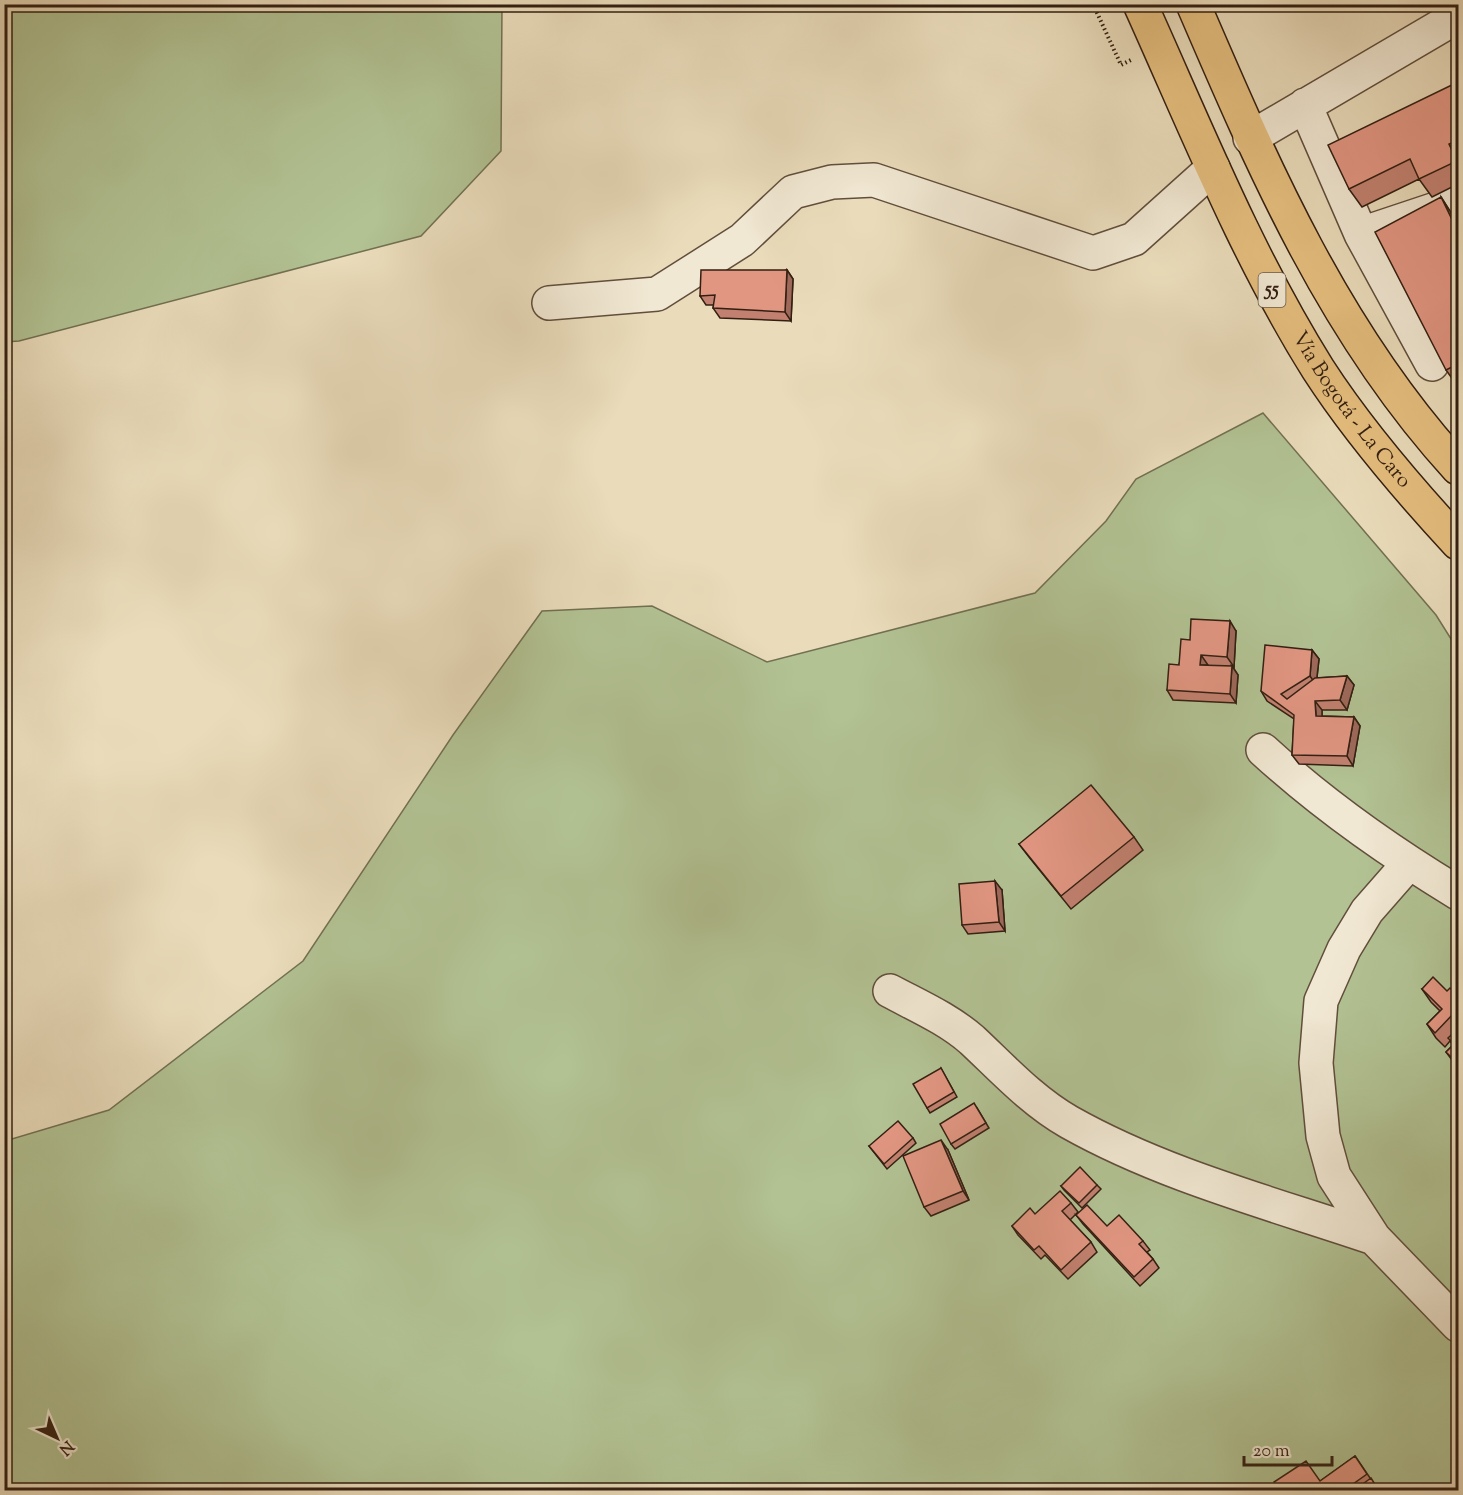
<svg xmlns="http://www.w3.org/2000/svg" width="1463" height="1495" font-family="'Sorts Mill Goudy',serif">
<style>
.green{fill:#b2c293;stroke:#727052;stroke-width:1.5}
.lines{fill:none;stroke-linecap:round;stroke-linejoin:round}
.minor-casing{stroke:#614e3c;stroke-width:36}
.major-casing{stroke:#331f12;stroke-width:36}
.path{stroke:#331f12;stroke-width:4;stroke-dasharray:1.5 3;stroke-linecap:butt}
.minor{stroke:#f1e8d3;stroke-width:33}
.major{stroke:#e5be7e;stroke-width:33}
.wall{fill:#c28170;stroke:#331f12;stroke-width:1.5}
.shaded-wall{fill:#9e695b;stroke:#331f12;stroke-width:1.5}
.building{fill:#e19682;stroke:#331f12;stroke-width:1.5}
.labels{text-anchor:middle;dominant-baseline:central;stroke-width:5;stroke-linejoin:round;paint-order:stroke}
.shield{fill:#f1e8d3;stroke:#6c5b4c;stroke-width:1.5}
.shield-label{font-size:20px;font-weight:bold;fill:#331f12}
.street-label{font-size:21px;fill:#331f12;stroke:#f1e8d3}
</style>
<rect width="100%" height="100%" fill="#eadcbb"/>
<filter id="stains"><feTurbulence type="fractalNoise" baseFrequency=".00333" numOctaves="4"/><feColorMatrix values="0 0 0 0 .2 0 0 0 0 .09 0 0 0 0 .02 0 0 0 .5 -.17"/></filter>
<radialGradient id="worn" r=".72"><stop offset=".6" stop-color="#630" stop-opacity="0"/><stop offset="1" stop-color="#630" stop-opacity=".3"/></radialGradient>
<path class="green" d="M5,4l497,1 -1,146 -80,85 -402,105 -14,1z
M1263,413l173,202 22,35v840h-1453v-349l104,-31 194,-149 150,-226 89,-124 110,-5 115,56 268,-69 71,-72 30,-42z"/>
<g class="lines">
<defs>
<path id="minor" d="M1305,105l56,129 71,130
M1250,138l208,-122
M1361,234l90,-30 7,3
M549,303l108,-9 85,-54 51,-48 39,-10 42,-2 219,73 41,-14 79,-71
M1263,750c59,54 127,102 195,143
M1409,863l-42,48 -23,38 -23,52 -5,62 7,73 11,40 40,62 84,87
M890,991c28,15 58,28 82,49 30,28 60,61 97,82 94,53 202,81 305,116"/>
<g id="major">
<path id="s1" d="M1140,4c56,124 106,250 178,365 40,62 90,120 140,174"/>
<path d="M1193,4c71,165 142,330 265,464"/>
</g>
</defs>
<use href="#minor" class="minor-casing"/>
<use href="#major" class="major-casing"/>
<path class="path" d="M1093,4l28,61 10,-5"/>
<use href="#minor" class="minor"/>
<use href="#major" class="major"/>
</g>
<path class="wall" d="M1458,82v102l-26,13 -13,-18 -57,28 -13,-18z
M1441,197l9,14 8,16v156l-2,1 -10,-14z
M787,270l6,9 -2,42 -71,-3 -7,-10 1,-3h-8l-6,-9z
M1236,631l-2,36 -2,-1 6,9 -2,28 -63,-3 -6,-10 23,-50z
M1312,650l7,9 -2,19 30,-2 7,9 -7,25h-25v6l32,1 6,9 -7,40 -54,-2 -7,-9 2,-36 -27,-18 -6,-10z
M1134,837l9,13 -72,59 -42,-52 -10,-13z
M1002,890l3,41 -37,3 -6,-9z
M1422,989l25,2 11,5v72l-12,-16 7,-7 -3,-4 -5,6 -9,-9 -9,-14 13,-13 -9,-9z
M941,1068l16,29 -27,16 -3,-5z
M977,1108l12,20 -34,21 -4,-5z
M913,1138l3,5 -29,26 -18,-23z
M948,1150l21,50 -38,16 -7,-9z
M1097,1185l4,4 -19,19 -18,-18 -3,-4z
M1071,1203l7,9 -8,8 21,22 6,10 -29,27 -23,-24 -4,4 -23,-24 -6,-9 23,-12z
M1076,1215l67,26 7,9 -3,2 6,7 6,9 -19,18 -57,-62z
M1355,1456l24,35h-100l41,-10z"/>
<path class="shaded-wall" d="M1449,144l9,14v5l-1,-2z
M1441,197l9,14 8,16v5z
M787,270l6,9 -2,42 -6,-9z
M1230,621l6,10 -2,36 -7,-10z
M1312,650l7,9 -3,26 -6,-9z
M1201,655l7,10h-8z
M1232,666l6,9 -2,28 -6,-9z
M1347,676l7,9 -7,25 -7,-10z
M1315,701l7,9v15l-6,-9z
M1354,717l6,9 -7,40 -6,-10z
M995,881l7,9 3,41 -6,-9z
M941,1140l7,10 21,50 -6,-9z"/>
<path class="building" d="M1458,82v58l-9,4 8,17 -38,18 -9,-20 -61,30 -21,-44z
M1441,197l17,35v132l-12,6 -71,-138z
M701,270h86l-2,42 -72,-4 2,-13 -15,1z
M1191,619l39,2 -3,36 -26,-2 -1,10 32,1 -2,28 -63,-4 2,-26 10,1 2,-26 9,1z
M1265,645l47,5 -2,26 -29,18 6,5 28,-21 32,-2 -7,24 -25,1 1,15 38,1 -7,39 -55,-1 2,-40 -33,-24z
M1091,785l43,52 -73,59 -42,-52z
M995,881l4,41 -37,3 -3,-41z
M1433,977l14,14 3,-3 8,8v21l-4,-4 -19,20 -8,-9 15,-15 -20,-20z
M1458,1029v35l-12,-12 8,-8 -6,-6z
M941,1068l13,24 -27,16 -14,-24z
M974,1103l12,20 -35,21 -11,-20z
M898,1121l15,17 -29,26 -15,-18z
M941,1140l22,51 -39,16 -21,-51z
M1080,1167l17,18 -18,18 -18,-17z
M1060,1191l11,12 -9,8 29,31 -30,28 -22,-24 -5,4 -22,-24 18,-18 5,6z
M1087,1205l20,21 12,-11 24,26 -4,3 14,15 -19,18 -58,-62z
M1355,1456l12,18 -24,17h-64l-5,-9 32,-21 14,20z
M1371,1478l8,13h-26z"/>
<g class="labels">
<rect class="shield" x="1258.5" y="273" width="27" height="34" rx="4.5"/>
<g class="shield-label">
<text x="1272" y="290">55</text>
</g>
<g class="street-label">
<text stroke="none"><textPath href="#s1" startOffset="459">Vía Bogotá - La Caro</textPath></text>
</g>
</g>
<rect width="1463" height="1495" fill="none" stroke="#eadcbb" stroke-width="24"/>
<rect x="6" y="6" width="1451" height="1483" fill="none" stroke="#331f12" stroke-width="3"/>
<rect x="12" y="12" width="1439" height="1471" fill="none" stroke="#331f12" stroke-width="1.5"/>
<g transform="translate(57 1438) rotate(136)" stroke="#f1e8d3" stroke-width="4.5" paint-order="stroke">
<path d="M0-4.5L10 22L0 15L-10 22Z" fill="#331f12"/>
<text y="-9" font-size="16" font-weight="bold" text-anchor="middle" fill="#331f12">N</text>
</g>
<path d="M1244 1456v9h88v-9" fill="none" stroke="#331f12" stroke-width="3"/>
<text x="1253" y="1456" font-size="18" fill="#331f12" stroke="#f1e8d3" stroke-width="4.5" paint-order="stroke">20 m</text>
<rect width="100%" height="100%" filter="url(#stains)"/>
<rect width="100%" height="100%" fill="url(#worn)"/>
</svg>
